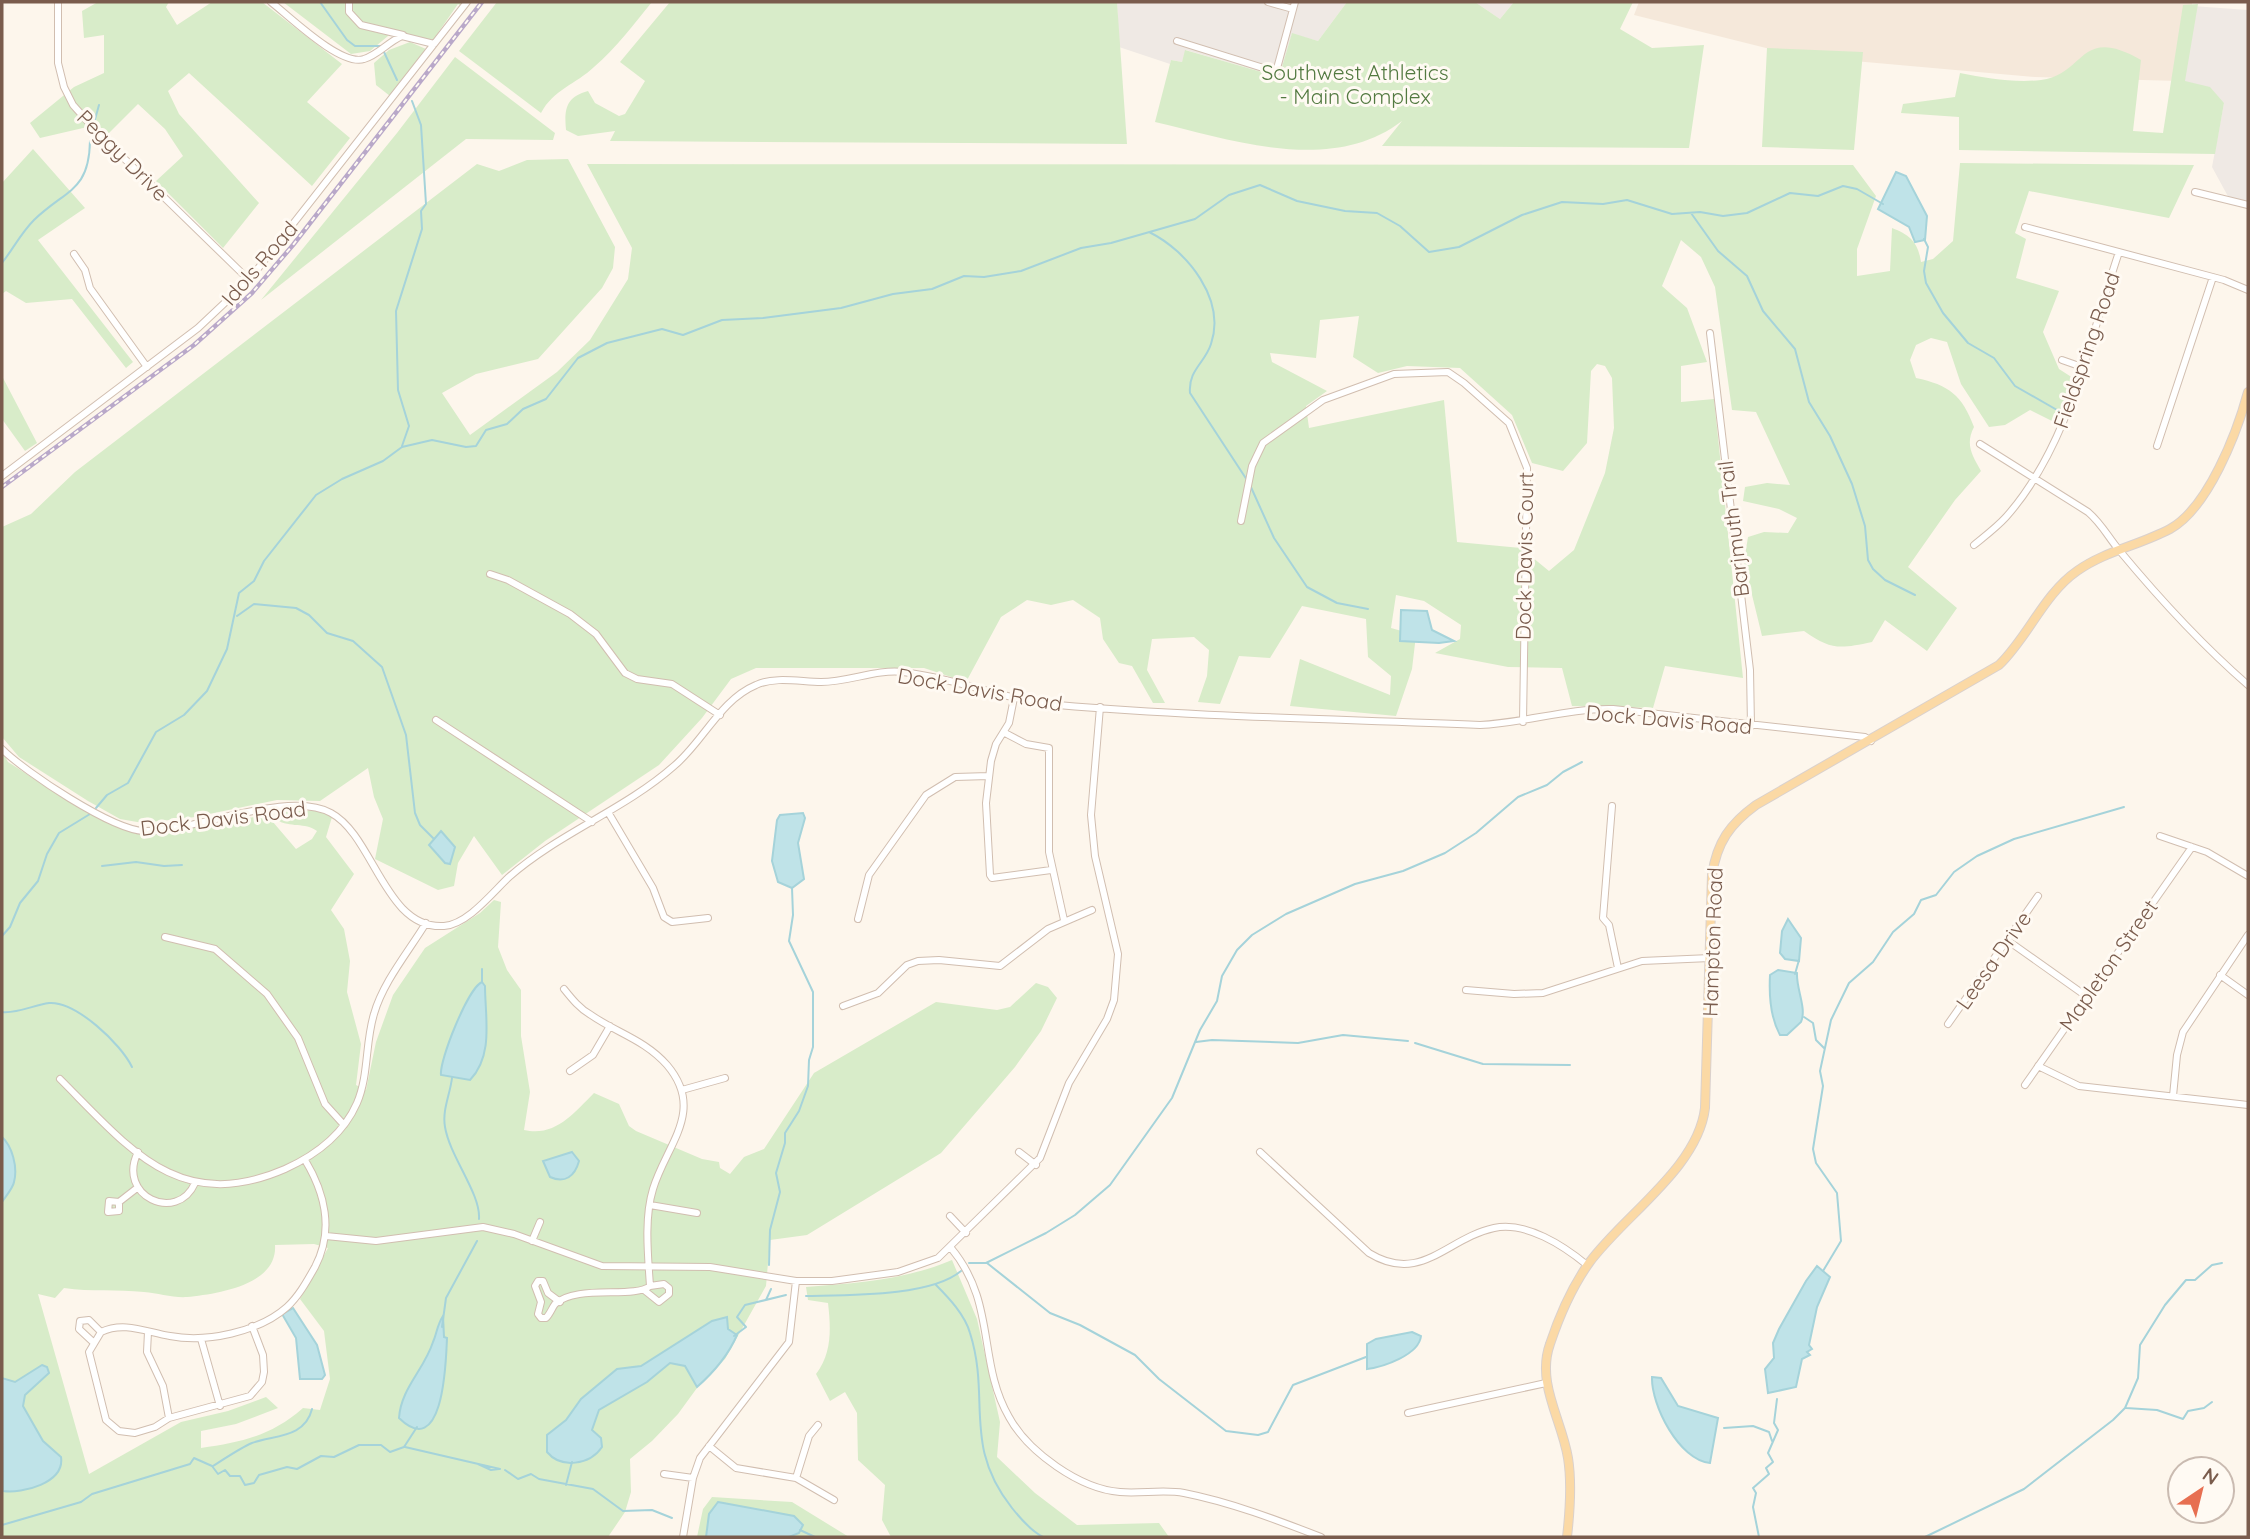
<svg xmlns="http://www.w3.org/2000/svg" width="2250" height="1539" font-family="Quicksand,sans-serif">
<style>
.residential{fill:#f5e8da}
.industrial{fill:#efe9e4}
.green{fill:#d8ecc9;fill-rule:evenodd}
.water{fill:#bfe3e8;stroke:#a5d3da;stroke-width:2}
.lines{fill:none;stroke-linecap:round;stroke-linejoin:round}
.stream{stroke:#a5d3da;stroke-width:2}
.minor-casing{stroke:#d1beb0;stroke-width:8}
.major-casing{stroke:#dad1cd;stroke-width:10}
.minor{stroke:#fff;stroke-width:6}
.major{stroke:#fbd9a5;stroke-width:8}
.rail-casing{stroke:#b9a8c9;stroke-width:4.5}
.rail{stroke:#fffaf3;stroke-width:2;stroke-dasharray:5;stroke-linecap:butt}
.labels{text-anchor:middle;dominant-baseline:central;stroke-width:6;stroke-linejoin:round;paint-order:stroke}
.park-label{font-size:21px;fill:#537a41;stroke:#fffaf3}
.street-label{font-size:21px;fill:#7a5c4d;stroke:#fffaf3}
</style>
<rect width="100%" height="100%" fill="#fdf6ec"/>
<path class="residential" d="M1639,2h553v4l-13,75 -144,-4 -237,-21 -164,-41z"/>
<path class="industrial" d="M1117,2h230l-29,39 -26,-7 -13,43 -93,-27 -4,12 -11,-2 -1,4 -51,-17z
M1475,2h39l-14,17z
M2192,6l56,4v194l-18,-4 -18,-33 12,-64 -45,-22z"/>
<path class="green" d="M98,2h71l-3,5 11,18 35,-23h50l80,62 -35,38 43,36 -38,48 -123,-113 -21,18 11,23 80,89 -36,45 -67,-67 27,-25 -18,-27 -27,-25 -31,31 -11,-10 -56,13 -10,-15 44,-36 30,-14v-38l-20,3 -2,-27z
M283,2h181l-3,4 -3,-2 -25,36 -39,-9 -24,20 -19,3z
M497,2h155c-18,22 -36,46 -58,65 -18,17 -41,23 -53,46l-82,-62z
M670,2h447l10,142 -517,-3 5,-10 -37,5 -12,-6c-2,-21 0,-33 22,-39l7,12 24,13 6,-2 20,-33 -25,-19z
M1347,2h128l25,17 14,-17h119l-13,27 32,19 52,-3 -15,103 -307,-2 20,-25c-71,54 -169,19 -247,1l16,-62 11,2 3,-12 94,27 13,-44 26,8z
M2198,4l-13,77 25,6 14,16 -9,51 -256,-4v-33l-58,-4 2,-9 52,-7 5,-24c26,5 54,10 81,7 44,-5 38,-56 100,-20l-8,71 30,2 20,-128z
M410,42l16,7 -36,47 -14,-11 -2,-22 15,-13z
M1767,48l96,4 -9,98 -92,-3z
M455,57l100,76 -2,7 -87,-1 -205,161 136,-167z
M33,149l52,59 -47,32 95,122 -7,6 -54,-69 -46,4 -20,-12 -4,3v-111z
M568,159l47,88 -2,21 -11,20 -64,71 -62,15 -34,19 28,42 87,-63 33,-32 38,-61 4,-31 -45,-84 1266,1 23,31 -19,53v27l33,-5 2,-43c18,7 26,14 29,34l12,-3 20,-18 7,-78 234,2 -25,53 -140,-27 -14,42 11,6 -10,39 43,13 -16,41 16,37 14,9 -15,46 -28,-14 -25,15 -16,2 -28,-43 -14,-42 -16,-4 -15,7 -6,15 6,18c33,7 46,17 58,49 -9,17 -2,28 7,44l-26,29 -47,67 49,41 -30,43 -42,-31 -13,22c-33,7 -41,8 -68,-11l-42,5 -18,-74 4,-25 16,-5 24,1 9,-15 -18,-9 -36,-8 2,-14 22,-4 23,2 -34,-73 -24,-2 -17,-123 -14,-30 -20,-17 -19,46 25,22 20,54 -26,4v36l33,-3 29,279 -78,-12 -12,42 -81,-2 -10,-38 -54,-1 -73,-14 25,-14 1,-14 -37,-24 -28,-6 -5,33 25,7 -4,34 -16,47 -106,-10 10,-47 90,36 1,-19 -23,-19 -2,-38 -64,-13 -32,52 -31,-2 -19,48 -22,-2 9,-26 2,-26 -15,-13 -42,2 -5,31 18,33h-12l-21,-37 -13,-3 -16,-24 -3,-21 -27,-18 -22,5 -24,-5 -26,17 -35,65 -42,-14h-168l-25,11 -29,39 -43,47 -114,76 -43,34 -28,-39 -16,27 -4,23 -16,4 -63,-31 8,-40 -9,-22 -6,-29 -48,33 -43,-1 -82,17 -52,6 -23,-4 -32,-18 -69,-44 -17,-20v-210l29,-13 44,-42 402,-308 22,7 28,-11zM1359,316l-6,41 25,16 29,-7 53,2 52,47 20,48 31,8 24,-28 4,-72 6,-7 8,2 7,12 2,50 -9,45 -31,77 -25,21 -28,-23 -64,-6 -13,-142 -135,28 -3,-22 21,-15 -55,-29 -2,-9 46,5 4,-38z
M2,376l35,67 -12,8 -23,-32z
M2,751l6,11c42,26 89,65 139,72l120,-19 29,34 16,-10 5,-8c-12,-9 -27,-3 -40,-11l-1,-8 43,-2 13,7 -6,20 28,37 -23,36 13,19 6,32 -3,31 14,52 -5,41 10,5 10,-48 17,-47 32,-47 55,-35 14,-13 7,2 -3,45 9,23 14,20v46l9,56 -6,38c31,7 49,-16 70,-37l25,11 10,22 7,5 66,28 17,3 1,6 10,6 14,-17 20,-8 50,-76 122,-71 61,8 13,-3 26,-24 12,4 9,11 -16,33 -26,36 -74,86 -134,82 -37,5 -4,46 -41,73 -20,18 -27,37 -26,27 -22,18 1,33 -6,20 -17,25h-606zM314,1244l14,4 -28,51 24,32 6,48 -10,31 -17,-2c-32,28 -61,34 -102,40v-17l35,-7 42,-16 -12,-11 -38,14 -47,11 -92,52 -51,-180 17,4 9,-10c27,4 53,1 80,4 14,1 29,6 43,5 30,-3 91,-12 88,-52z
M952,1260l25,59 23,103 -3,35 38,36 42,32 82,-2 10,14h-278l-9,-17 3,-35 -27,-25 -1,-47 -12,-21 -15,9 -14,-27c16,-21 15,-45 12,-71l-20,-3 -2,-13c51,-4 99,-7 146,-27z
M712,1497l80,5 57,35h-152l6,-28z"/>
<path class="water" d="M1896,172l10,4 21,40 -2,24 -10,2 -6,-15 -31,-18z
M1401,610l26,1 5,19 22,11 -15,2 -39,-2z
M803,813l2,5 -7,25 6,36 -12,9 -14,-6 -6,-21 5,-41 3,-5z
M441,831l14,16 -5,17 -5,-1 -16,-18z
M1788,919l13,19 -2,23 -14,-2 -5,-6 2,-22z
M1778,970l19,3c-1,16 10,35 4,49l-14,13h-7c-10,-18 -11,-41 -10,-60z
M482,982l3,4c0,31 9,69 -15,94l-29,-5c-2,-14 27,-87 41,-93z
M2,1137c10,9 16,30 12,45 -1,6 -8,14 -12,20z
M572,1152l7,9c-4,15 -14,23 -29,16l-7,-16z
M1817,1266l13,11 -13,30 -8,38 3,4 -5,3 3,3 -8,4 -6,28 -28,6 -3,-24 9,-11 -1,-15 6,-14 27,-48z
M293,1308l24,37 8,30 -3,4h-22l-4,-41 -14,-24z
M443,1316l1,21 3,1c-1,22 -3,124 -48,80 2,-30 25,-48 34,-76 4,-9 4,-17 10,-26z
M727,1317l1,12 9,6c-9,21 -23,37 -40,52l-12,-21 -15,-3 -23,19 -48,28 -7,20 9,8 1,9c-12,18 -41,22 -55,5v-17l19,-15 15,-21 36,-30 24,-3 71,-45z
M1412,1332l9,4c-2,19 -38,31 -54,33v-25l9,-5z
M42,1365l5,2 2,6 -24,22 -2,11 20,35 18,16c4,26 -39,37 -58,34l-1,-113 13,4z
M1652,1377l9,1 17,28 40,12 -8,45c-31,-3 -59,-58 -58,-86z
M718,1502l76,14 9,9 -4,8 -10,4h-83l3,-23z"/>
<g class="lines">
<path class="stream" d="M320,2l27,38 8,6h26
M384,52l13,28
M94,123l5,-18
M1691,213l27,38 29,25 16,35 32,38 14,53 21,34 22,48 13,42 3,34 5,9 12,11 30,15
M1149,232c39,19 77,68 62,112 -6,19 -23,26 -21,49l57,87
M1924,239l4,8 -4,24 2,12 17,30 25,30 26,15 21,28 49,28
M2,263c11,-14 19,-30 32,-43 32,-31 55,-28 56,-79
M402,446l7,-20 -11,-36 -2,-79 26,-82 -1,-18 5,-7 -5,-79 -9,-24
M1250,485l24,53 33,49 30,16 31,6
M237,616l17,-12 42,4 13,7 18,18 26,8 29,26 24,68 9,78 5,12 14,14
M96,808l11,-13 21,-12 28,-51 28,-17 23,-24 20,-42 12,-56 15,-12 10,-20 52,-66 26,-16 41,-18 19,-14 30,-7 34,7 10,-1 10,-16 21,-6 16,-15 23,-10 32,-41 29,-15 55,-14 21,6 39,-15 41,-2 78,-10 52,-14 39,-5 32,-13 20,1 37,-6 60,-23 30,-5 84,-24 34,-24 31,-10 37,16 48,10 32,2 23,13 29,26 30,-5 63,-32 40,-13 41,2 24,-4 45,14 28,-2 23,4 24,-3 43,-20 28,3 25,-10 14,3 26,15
M102,866l34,-4 28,4 18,-1
M2,936l8,-9 10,-24 18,-22 9,-27 12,-21 31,-19
M1795,974l4,-14
M482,982v-13
M2,1012c14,2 32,-7 47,-9 27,-2 72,41 83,64
M1804,1017l9,6 3,17 8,8
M1196,1042l16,-2 86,3 45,-8 65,6
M1415,1043l68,21 87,1
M452,1078c-2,17 -10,32 -7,49 5,30 36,67 34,92
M969,1263h17l60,-30 29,-18 35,-30 62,-87 28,-68 17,-29 5,-25 15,-26 15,-15 34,-21 69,-30 48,-13 42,-18 31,-20 42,-36 29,-12 16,-13 19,-10
M987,1263l63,50 30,12 55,30 24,24 67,52 32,4 10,-3 25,-47 73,-28
M769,1265l1,-35 10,-38 -4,-19 9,-30v-10l14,-22 9,-25 1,-26 4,-13v-55l-24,-51 4,-26 -1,-27
M1823,1271l18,-30 -4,-48 -21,-30 -3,-14 10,-63 -3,-15 11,-51 18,-37 24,-21 20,-30 21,-18 7,-14 15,-5 18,-23 23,-16 37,-17 110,-32
M936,1285c13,13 29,30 34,48 21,66 -8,112 42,175 8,10 19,23 31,29
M806,1296c41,-1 124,1 155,-25
M766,1300l5,-11
M442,1327l4,-29 31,-57
M734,1336l12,-9 -9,-10 8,-12 41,-10
M2126,1408l31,2 26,9 5,-8 16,-3 8,-6
M1724,1428l29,-2 16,6 3,9
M405,1447l95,22
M478,1464l13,6 8,-1
M213,1466c11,-7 29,-19 39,-23 22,-8 53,-5 60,-34
M505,1470l13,9 13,-5 8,5 54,10 30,22 29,-1 20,8
M566,1485l6,-23
M2,1525l79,-23 11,-8 98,-30 4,-6 18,8 6,8 7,-4 5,6h10l5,9 9,-2 5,-8 28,-8 10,2 24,-13 13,1 25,-12h22l9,7 14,-5 13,-20
M800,1530l15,7
M1759,1537l-6,-30 3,-14 -3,-5 16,-14 -3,-6 7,-6 -5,-9 10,-23 -4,-7 3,-24
M1925,1537l99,-48 89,-69 12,-12 13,-30 2,-33 25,-40 21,-25h9l17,-15 10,-2"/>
<defs>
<path id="minor" d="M58,2v61l6,24 9,18 25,28 151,147
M271,2c18,14 70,65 93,57 14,-4 24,-17 38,-23l32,8
M349,2v10l12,13 42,10
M1268,2l25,7
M1177,41l99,31 19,-70
M2195,192l53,13
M2025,227l199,53 24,10
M74,254l11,16 5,18 57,79
M1710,333l40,337 1,56
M2062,360l20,7
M1980,444l108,68c14,12 20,25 31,38 39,47 83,95 129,135
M2157,446l56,-169
M2,476l196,-148 51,-48 218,-278
M1241,521l11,-55 11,-23 60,-43 71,-26 54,-2 16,11 45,40 18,45 -4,254
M1974,545c11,-9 23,-18 32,-28 64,-72 83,-177 113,-265
M490,574l18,6 62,34 26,20 29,39 12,6 35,5 48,31
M1014,698l-5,25 -13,21 -5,17 -5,42 4,72 2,3 59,-8
M436,720l156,102
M1005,733l21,11 23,4v104l15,68
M2,749c23,23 110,81 142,82 51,1 144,-42 187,-18 43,23 54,117 113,113 24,-2 48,-33 65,-49 50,-44 115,-67 165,-111 29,-24 46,-66 82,-81 19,-9 45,-3 65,-3 28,0 55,-13 82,-10 53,6 102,28 155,33 140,12 282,14 422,20 45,-2 88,-17 133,-16l252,28 6,4
M1612,806l-9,112 6,7 9,43
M608,812l45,76 11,29 8,5 36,-4
M2160,836l47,16 41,24
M858,919l11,-44 57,-80 29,-18 34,-1
M165,937l50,12 52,45 31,44 27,66 19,21
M2007,940l79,56
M2220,975l28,20
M1466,990l48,4 29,-1 99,-32 68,-3
M843,1006l35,-13 29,-28 11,-4 21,-1 61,6 48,-37 44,-19
M1948,1024l90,-128
M2038,1066l41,20 169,19
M570,1071l23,-16 17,-29
M60,1079c69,69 119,136 225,90 31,-14 58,-34 72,-66 12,-28 8,-60 17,-89 9,-32 35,-63 52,-91
M2025,1085l167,-238
M682,1090l43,-12
M2173,1096l4,-41 6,-23 65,-97
M138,1152c-22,44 39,72 57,31
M1019,1152l17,13
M1260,1152l109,101c52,32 78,-15 125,-25 32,-7 70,18 93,37
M119,1202v9l-11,1 1,-11 10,1 18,-14
M650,1205l47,8
M950,1216l16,17
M326,1236l50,5 107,-14 31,7 88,32 108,1 86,14h36l66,-9 40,-14 102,-100 29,-75 38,-64 7,-19 4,-46 -23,-98 -4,-41 9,-108
M532,1241l8,-19
M951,1248c46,55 26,114 58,169 19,35 71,72 111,75 21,2 43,-3 64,1 46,9 93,27 137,44
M644,1290l15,12 10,-8v-6l-5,-4 -14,2
M560,1302l-12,-9 -5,-12h-5l-3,5 6,16 -3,12 3,4h5c4,-4 6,-10 9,-14 21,-20 79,-5 95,-18 -2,-30 -6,-68 3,-97 13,-44 53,-78 14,-124 -22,-25 -50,-32 -76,-50 -11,-6 -19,-16 -27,-26
M252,1326l11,29 1,17 -2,10 -12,14 -81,22 -14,9 -20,6 -16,-2 -13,-11 -17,-68 12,-20c23,-11 45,0 69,4 36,7 89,-4 117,-29 12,-11 20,-26 28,-40 19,-36 10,-74 -10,-107
M148,1332l-1,20 16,34 6,32
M201,1339l19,67
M93,1342l-14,-13 1,-8 9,-1 12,12
M1408,1413l138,-30
M709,1446l27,22 60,10 38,22
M664,1474l29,4
M796,1478l13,-42 9,-11
M683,1537l10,-59 7,-20 89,-116 7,-61"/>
<path id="major" d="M1567,1537c3,-26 5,-54 1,-79 -6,-38 -32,-75 -18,-114 9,-27 22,-57 39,-81 34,-47 109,-95 116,-155l7,-233c5,-33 18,-51 44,-70l243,-140c29,-28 45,-71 78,-94 28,-20 63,-26 93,-42 38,-21 67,-96 78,-137"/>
</defs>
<use href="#minor" class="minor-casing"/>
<use href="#major" class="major-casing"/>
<use href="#minor" class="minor"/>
<use href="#major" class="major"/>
<defs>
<path id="rail" d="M2,487l192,-142 58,-52 41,-48 189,-243"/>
</defs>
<use href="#rail" class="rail-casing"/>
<use href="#rail" class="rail"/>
</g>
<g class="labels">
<g class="park-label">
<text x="1355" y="72">Southwest Athletics<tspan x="1355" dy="24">- Main Complex</tspan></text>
</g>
<g class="street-label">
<text transform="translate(123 155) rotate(45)">Peggy Drive</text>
<text transform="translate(259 263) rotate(-49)">Idols Road</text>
<text transform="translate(2086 350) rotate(-71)">Fieldspring Road</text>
<text transform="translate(1733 529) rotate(-97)">Barjmuth Trail</text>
<text transform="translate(1524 556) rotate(-89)">Dock Davis Court</text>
<text transform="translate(980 689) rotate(10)">Dock Davis Road</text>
<text transform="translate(1669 719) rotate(5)">Dock Davis Road</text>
<text transform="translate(223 818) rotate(-7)">Dock Davis Road</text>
<text transform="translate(1712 942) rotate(-88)">Hampton Road</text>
<text transform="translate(1993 960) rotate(-55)">Leesa Drive</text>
<text transform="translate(2108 965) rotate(-55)">Mapleton Street</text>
</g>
</g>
<rect width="2250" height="1539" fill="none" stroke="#7a5c4d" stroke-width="7"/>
<g transform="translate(2201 1490) rotate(35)"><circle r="33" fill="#fffaf3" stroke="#cabbb1" stroke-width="2"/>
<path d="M0-5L12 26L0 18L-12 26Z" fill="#e76f51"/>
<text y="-10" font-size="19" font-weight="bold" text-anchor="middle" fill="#7a5c4d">N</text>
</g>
</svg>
